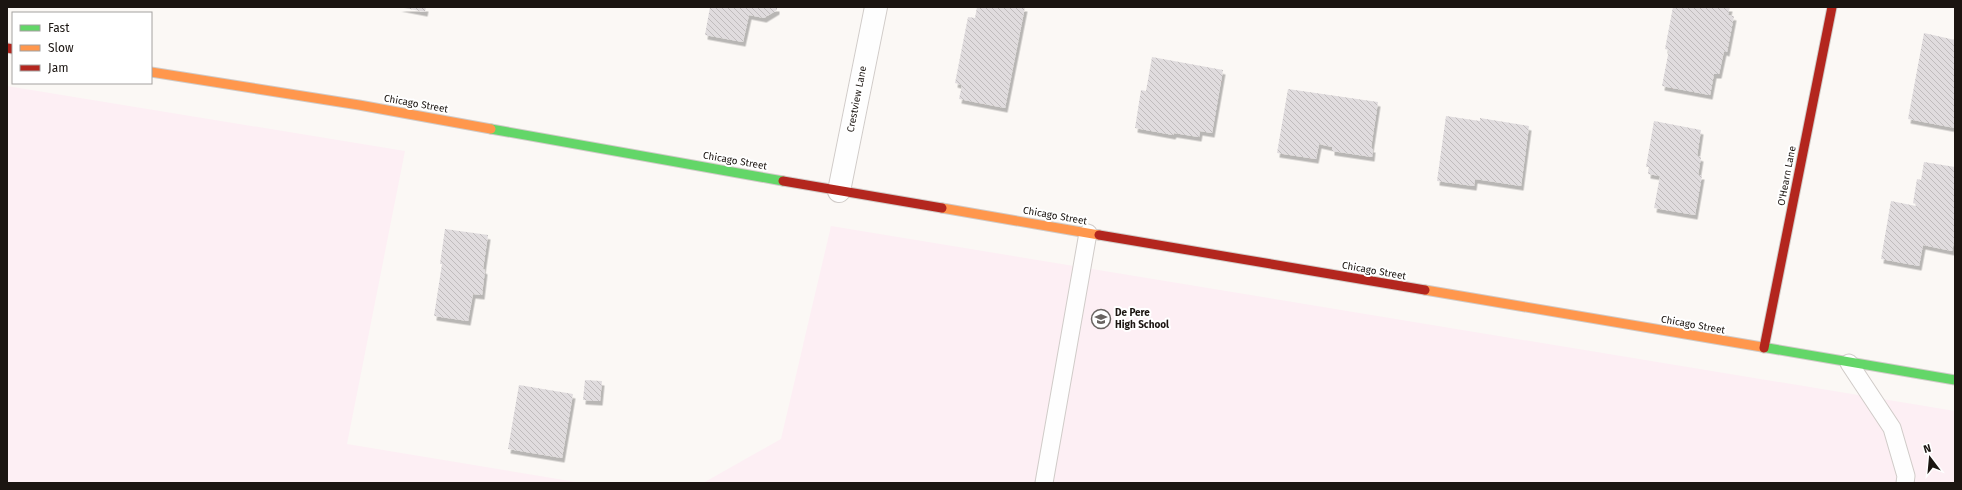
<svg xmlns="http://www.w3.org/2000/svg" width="1962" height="490" font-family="'Fira Sans',sans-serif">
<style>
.education{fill:#fdeff4}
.building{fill:url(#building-back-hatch);filter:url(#shadow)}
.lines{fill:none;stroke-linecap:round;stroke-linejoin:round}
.lane-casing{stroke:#d0cbc8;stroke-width:19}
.street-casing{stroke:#d0cbc8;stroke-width:24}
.fast-casing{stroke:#d0cbc8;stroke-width:11}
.slow-casing{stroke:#d0cbc8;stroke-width:11}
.jam-casing{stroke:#d0cbc8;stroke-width:11}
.lane{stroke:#fefefe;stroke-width:17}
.street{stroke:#fefefe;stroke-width:22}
.fast{stroke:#63d668;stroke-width:9}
.slow{stroke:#ff974d;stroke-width:9}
.jam{stroke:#b3261e;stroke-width:9}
.labels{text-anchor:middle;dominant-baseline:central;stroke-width:4;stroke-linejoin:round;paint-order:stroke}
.street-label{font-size:10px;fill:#1b1511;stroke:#fff}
.poi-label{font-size:10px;font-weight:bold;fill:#1b1511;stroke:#fff;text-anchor:start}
</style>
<defs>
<pattern id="building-back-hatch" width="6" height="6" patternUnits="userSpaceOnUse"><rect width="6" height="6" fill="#e0dcde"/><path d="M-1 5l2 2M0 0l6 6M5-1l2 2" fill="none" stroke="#c0bcbd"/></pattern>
<filter id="shadow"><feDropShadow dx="2.5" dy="4.5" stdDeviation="0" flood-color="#0004"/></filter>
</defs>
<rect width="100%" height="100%" fill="#fbf8f5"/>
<path class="education" d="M7,86l398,65 -58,293 235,39h-575z
M831,226l1124,185v72h-1252l78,-44z"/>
<path class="building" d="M399,7h27l-1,5z
M710,7h67v3l-13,8 -15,-3 -6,27 -38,-7z
M977,7h48l-20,101 -46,-9 3,-14 -7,-2 1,-5 12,-61 7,1z
M1673,7h57l-2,8 6,1 -7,36 -3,-1 -5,23h-5l-4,21 -48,-9 7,-36 -4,-1z
M1924,33l31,7v88l-47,-9z
M1152,57l71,13 -11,63 -12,-2 -1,6 -25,-4 -1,2 -38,-7 6,-38 5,1z
M1288,89l90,13 -7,46h2l-1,9 -40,-6v-4l-13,-3 -3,15 -39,-6z
M1446,116l34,5v-3l49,8 -8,60 -46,-7 -1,7 -37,-5z
M1654,121l47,9 -4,26 4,1 -3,18h4l-7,40 -41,-7 6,-32 -12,-2 1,-7h-3z
M1924,162l31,5v70l-3,14 -29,-6 -4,21 -38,-7 10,-58 25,5v-2l-3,-1 4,-24 4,1z
M445,229l43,6 -5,34 2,1 -3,25 -9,-1 -5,27 -34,-5 8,-52h-2z
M585,380l17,1 -2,20 -17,-1z
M519,385l54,9 -11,64 -54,-9z"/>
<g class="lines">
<defs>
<path id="lane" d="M1849,363l43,65 14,48 -1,7
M1044,483l44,-250"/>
<path id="street" d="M839,191l37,-184"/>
<path id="fast" d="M491,129l292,52
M1762,347l193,33"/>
<path id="slow" d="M151,72l208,33 132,24
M942,208l157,27
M1425,290l337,57"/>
<path id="jam" d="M7,48l6,1
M783,181l159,27
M1099,235l326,55
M1764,348l68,-341"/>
</defs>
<use href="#lane" class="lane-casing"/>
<use href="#street" class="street-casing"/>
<use href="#fast" class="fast-casing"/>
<use href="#slow" class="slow-casing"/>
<use href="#jam" class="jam-casing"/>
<use href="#lane" class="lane"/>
<use href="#street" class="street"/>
<use href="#fast" class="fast"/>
<use href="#slow" class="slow"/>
<use href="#jam" class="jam"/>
</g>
<defs>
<symbol id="school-ring" viewBox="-11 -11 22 22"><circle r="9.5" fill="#fff" stroke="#696461" stroke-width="1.5"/><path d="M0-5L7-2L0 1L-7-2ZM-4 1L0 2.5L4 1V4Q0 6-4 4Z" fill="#696461"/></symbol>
</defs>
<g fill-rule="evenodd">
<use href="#school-ring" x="1090" y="308" width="22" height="22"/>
</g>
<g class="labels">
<g class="street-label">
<text transform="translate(857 99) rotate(-79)">Crestview Lane</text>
<text transform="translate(416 104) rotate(10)">Chicago Street</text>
<text transform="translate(735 161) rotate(10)">Chicago Street</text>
<text transform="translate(1787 176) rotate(-79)">O'Hearn Lane</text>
<text transform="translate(1055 216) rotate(10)">Chicago Street</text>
<text transform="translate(1374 271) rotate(10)">Chicago Street</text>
<text transform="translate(1693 325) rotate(10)">Chicago Street</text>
</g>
<g class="poi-label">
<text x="1115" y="313">De Pere<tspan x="1115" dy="12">High School</tspan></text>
</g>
</g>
<rect width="1962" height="490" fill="none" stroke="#1b1511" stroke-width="16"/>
<rect x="12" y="12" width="140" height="72" fill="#ffffff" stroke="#a4a1a0"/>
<rect x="20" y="25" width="20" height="6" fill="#63d668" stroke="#a4a1a0"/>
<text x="48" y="32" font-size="12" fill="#1b1511">Fast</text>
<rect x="20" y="45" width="20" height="6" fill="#ff974d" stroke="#a4a1a0"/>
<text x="48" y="52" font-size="12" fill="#1b1511">Slow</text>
<rect x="20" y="65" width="20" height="6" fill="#b3261e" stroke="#a4a1a0"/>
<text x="48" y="72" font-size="12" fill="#1b1511">Jam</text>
<g transform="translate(1930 458) rotate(344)" stroke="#ffffff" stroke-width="3" paint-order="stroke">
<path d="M0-3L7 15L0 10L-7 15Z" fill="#1b1511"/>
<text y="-6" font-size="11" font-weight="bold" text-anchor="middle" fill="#1b1511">N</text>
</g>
</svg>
